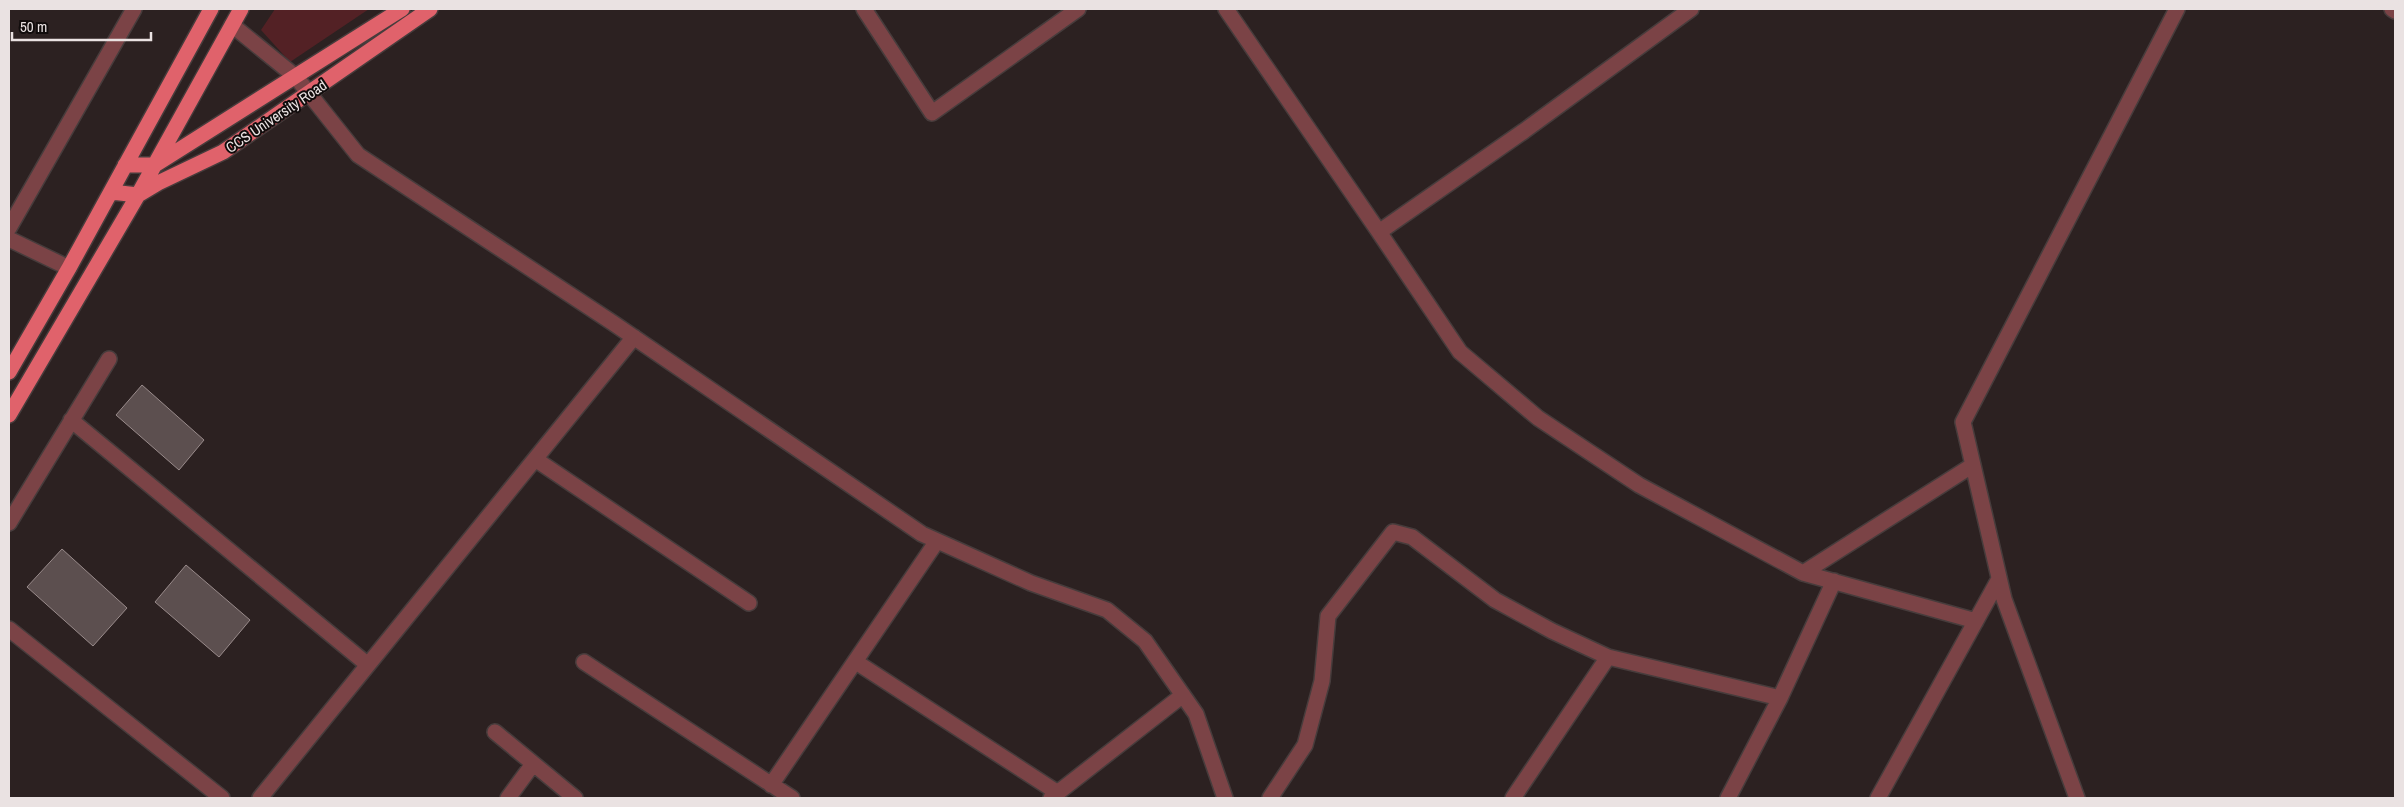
<svg xmlns="http://www.w3.org/2000/svg" width="2404" height="807" font-family="'Archivo Narrow',sans-serif">
<style>
.green{fill:#532125}
.building{fill:#5c4f4f;stroke:#998b8b}
.lines{fill:none;stroke-linecap:round;stroke-linejoin:round}
.minor-casing{stroke:#473c3c;stroke-width:18}
.trunk-casing{stroke:#473c3c;stroke-width:18}
.minor{stroke:#7b4346;stroke-width:15}
.trunk{stroke:#e0626b;stroke-width:15}
.labels{text-anchor:middle;dominant-baseline:central;stroke-width:4;stroke-linejoin:round;paint-order:stroke}
.street-label{font-size:15px;fill:#eae2e2;stroke:#110c0c}
</style>
<rect width="100%" height="100%" fill="#2c2121"/>
<path class="green" d="M275,9h94l-79,53 -29,-32z"/>
<path class="building" d="M142,385l62,55 -25,30 -63,-55z
M62,549l65,59 -34,38 -66,-59z
M186,565l64,55 -31,37 -64,-55z"/>
<g class="lines">
<defs>
<path id="minor" d="M864,9l68,104 146,-104
M1226,9l153,223
M1691,9l-167,122 -145,101 81,120 78,66 101,67 164,88 173,48
M2392,9l3,2
M232,25l64,52 62,78 255,168 309,211 109,49 76,27 38,31 51,73 29,84
M9,228l125,-219
M9,239l60,29
M71,420l297,245
M535,459l214,144
M9,523l100,-164
M1803,573l170,-108
M9,629l213,169
M584,662l208,136
M856,662l202,131
M495,732l80,66
M771,785l166,-244
M260,798l374,-461
M508,798l25,-34
M1051,798l132,-103
M1270,798l35,-53 17,-64 6,-65 65,-84 19,5 83,63 57,31 56,26 172,41
M1513,798l95,-141
M1728,798l52,-100 54,-117
M1878,798l121,-219
M2077,798l-73,-199 -41,-177 214,-413"/>
<path id="trunk" d="M125,165h30l247,-156
M111,192l27,3 20,-12 65,-31 207,-143
M9,372l60,-104 142,-259
M9,415l129,-220 103,-186"/>
</defs>
<use href="#minor" class="minor-casing"/>
<use href="#trunk" class="trunk-casing"/>
<use href="#minor" class="minor"/>
<use href="#trunk" class="trunk"/>
</g>
<g class="labels">
<g class="street-label">
<text transform="translate(276 116) rotate(-34)">CCS University Road</text>
</g>
</g>
<rect width="2404" height="807" fill="none" stroke="#eae2e2" stroke-width="20"/>
<path d="M12 32v8h139v-8" fill="none" stroke="#eae2e2" stroke-width="2.5"/>
<text x="20" y="32" font-size="15" fill="#eae2e2" stroke="#110c0c" stroke-width="4" paint-order="stroke">50 m</text>
</svg>
